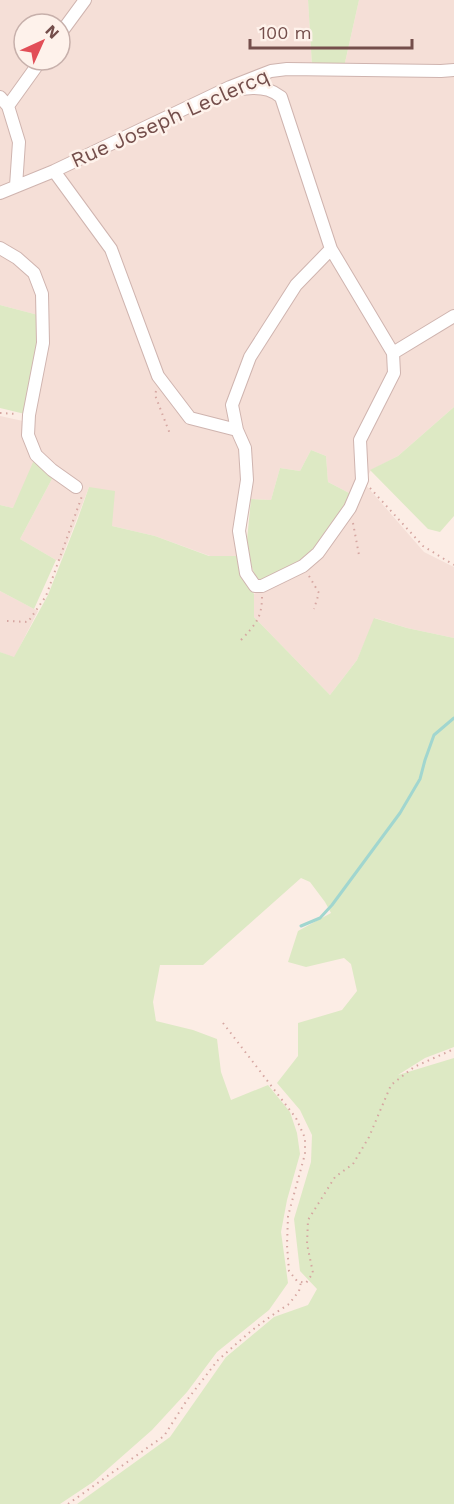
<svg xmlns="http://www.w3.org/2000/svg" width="454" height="1504" font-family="'Work Sans',sans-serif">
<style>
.residential{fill:#f5dfd7;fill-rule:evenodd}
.green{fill:#dde9c4}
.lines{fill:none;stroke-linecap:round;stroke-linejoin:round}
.stream{stroke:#a1d6cf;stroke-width:3}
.minor-casing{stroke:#cfb4af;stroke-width:14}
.path{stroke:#d5a6a1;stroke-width:2;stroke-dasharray:1.5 4.5;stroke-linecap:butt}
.minor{stroke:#fff;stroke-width:12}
.labels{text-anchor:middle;stroke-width:5;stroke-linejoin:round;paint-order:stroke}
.street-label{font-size:21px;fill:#744e4b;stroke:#fef2eb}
</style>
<rect width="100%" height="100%" fill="#fcede5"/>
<path class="residential" d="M0 0H308L312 66 344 67 359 0H454V407L398 456 371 470 364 483 424 552 454 567V638L407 628 375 618 357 660 330 695 254 617V594L313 562 351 494 328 482 326 456 311 450 300 471 280 468 271 500 251 499 237 556H210L155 536 112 526 89 487 61 560H56L20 539 53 477 13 508 0 505V416L23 421 42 316 0 305ZM24 24H60V60H24Z
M0 591 38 611 14 658 0 652Z"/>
<path class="green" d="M308 0H359L344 67 312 66Z
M0 305 42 316 25 414 0 408Z
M454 407V516L440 532 428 529 370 470 398 456Z
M311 450 326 456 328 482 351 494 316 550 297 568 257 582 246 550 251 499 271 500 280 468 300 471Z
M34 460 53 477 20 539 56 560 34 609 0 591V505L13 508Z
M89 487 115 491 112 526 155 536 209 556H237L241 570 254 594V617L330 695 357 660 374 618 407 628 454 638V1047L425 1058 398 1075 454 1058V1504H77L170 1437 226 1357 274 1317 308 1305 317 1289 300 1271 294 1219 311 1162 312 1135 300 1110 277 1083 298 1056V1023L342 1010 357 991 351 964 344 958 306 967 288 962 298 931 331 913 325 902 310 882 301 878 203 965H160L153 1002 156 1021 193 1030 217 1039 221 1072 231 1100 268 1085 290 1112 297 1133 300 1154 287 1200 281 1232 288 1283 269 1310 217 1352 187 1392 152 1430 93 1482 60 1504H0V652L14 657 48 595 77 521Z"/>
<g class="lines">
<path class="stream" d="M301 926 320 918 332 905 400 813 420 779 425 760 434 735 454 718"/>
<defs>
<path id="minor" d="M60 34 85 0
M234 88C241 90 246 88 253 88 265 88 272 90 281 97L331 249 393 353
M0 97 8 106 19 142 16 186
M8 106 41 60
M54 171 111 249 158 376 190 418 237 430
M0 193 54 171 230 87 271 71 287 69 441 71 454 70
M0 248 17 258 34 273 42 294 43 343 29 415 28 435 36 455 52 470 76 487
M331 249 296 285 250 357 232 405 237 430 245 448 247 480 239 531 246 573 255 586H262L303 566 318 553 350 508 362 480 360 440 394 373 393 353 454 316"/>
</defs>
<use href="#minor" class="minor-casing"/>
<path class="path" d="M156 391 155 395 170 434
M0 413 18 414
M370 488 423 546 454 565
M353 523 359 555
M309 576 319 593 314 609
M7 621 28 622 46 596 82 496
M241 640C255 625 262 618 262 597
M223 1023 296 1118 305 1138V1154L288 1216 287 1245 289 1271 297 1281 306 1283 313 1273 307 1244 308 1220 335 1177 353 1164 369 1137 391 1085 414 1067 454 1049
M68 1504 164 1436 187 1400 218 1360 251 1331 271 1316 289 1304 299 1291 301 1282"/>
<use href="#minor" class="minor"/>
</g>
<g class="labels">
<g class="street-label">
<text transform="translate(170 118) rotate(-24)" y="7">Rue Joseph Leclercq</text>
</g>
</g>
<g transform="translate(42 42) rotate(45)"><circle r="28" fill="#fef2eb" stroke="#c7b0ab" stroke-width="1.5"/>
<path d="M0-4.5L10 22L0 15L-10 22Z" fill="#e24e57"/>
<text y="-9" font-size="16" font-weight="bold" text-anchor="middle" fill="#744e4b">N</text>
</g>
<path d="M250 39v9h162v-9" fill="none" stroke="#744e4b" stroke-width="3"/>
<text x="259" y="39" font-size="18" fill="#744e4b" stroke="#fef2eb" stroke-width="4.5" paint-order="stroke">100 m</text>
</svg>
